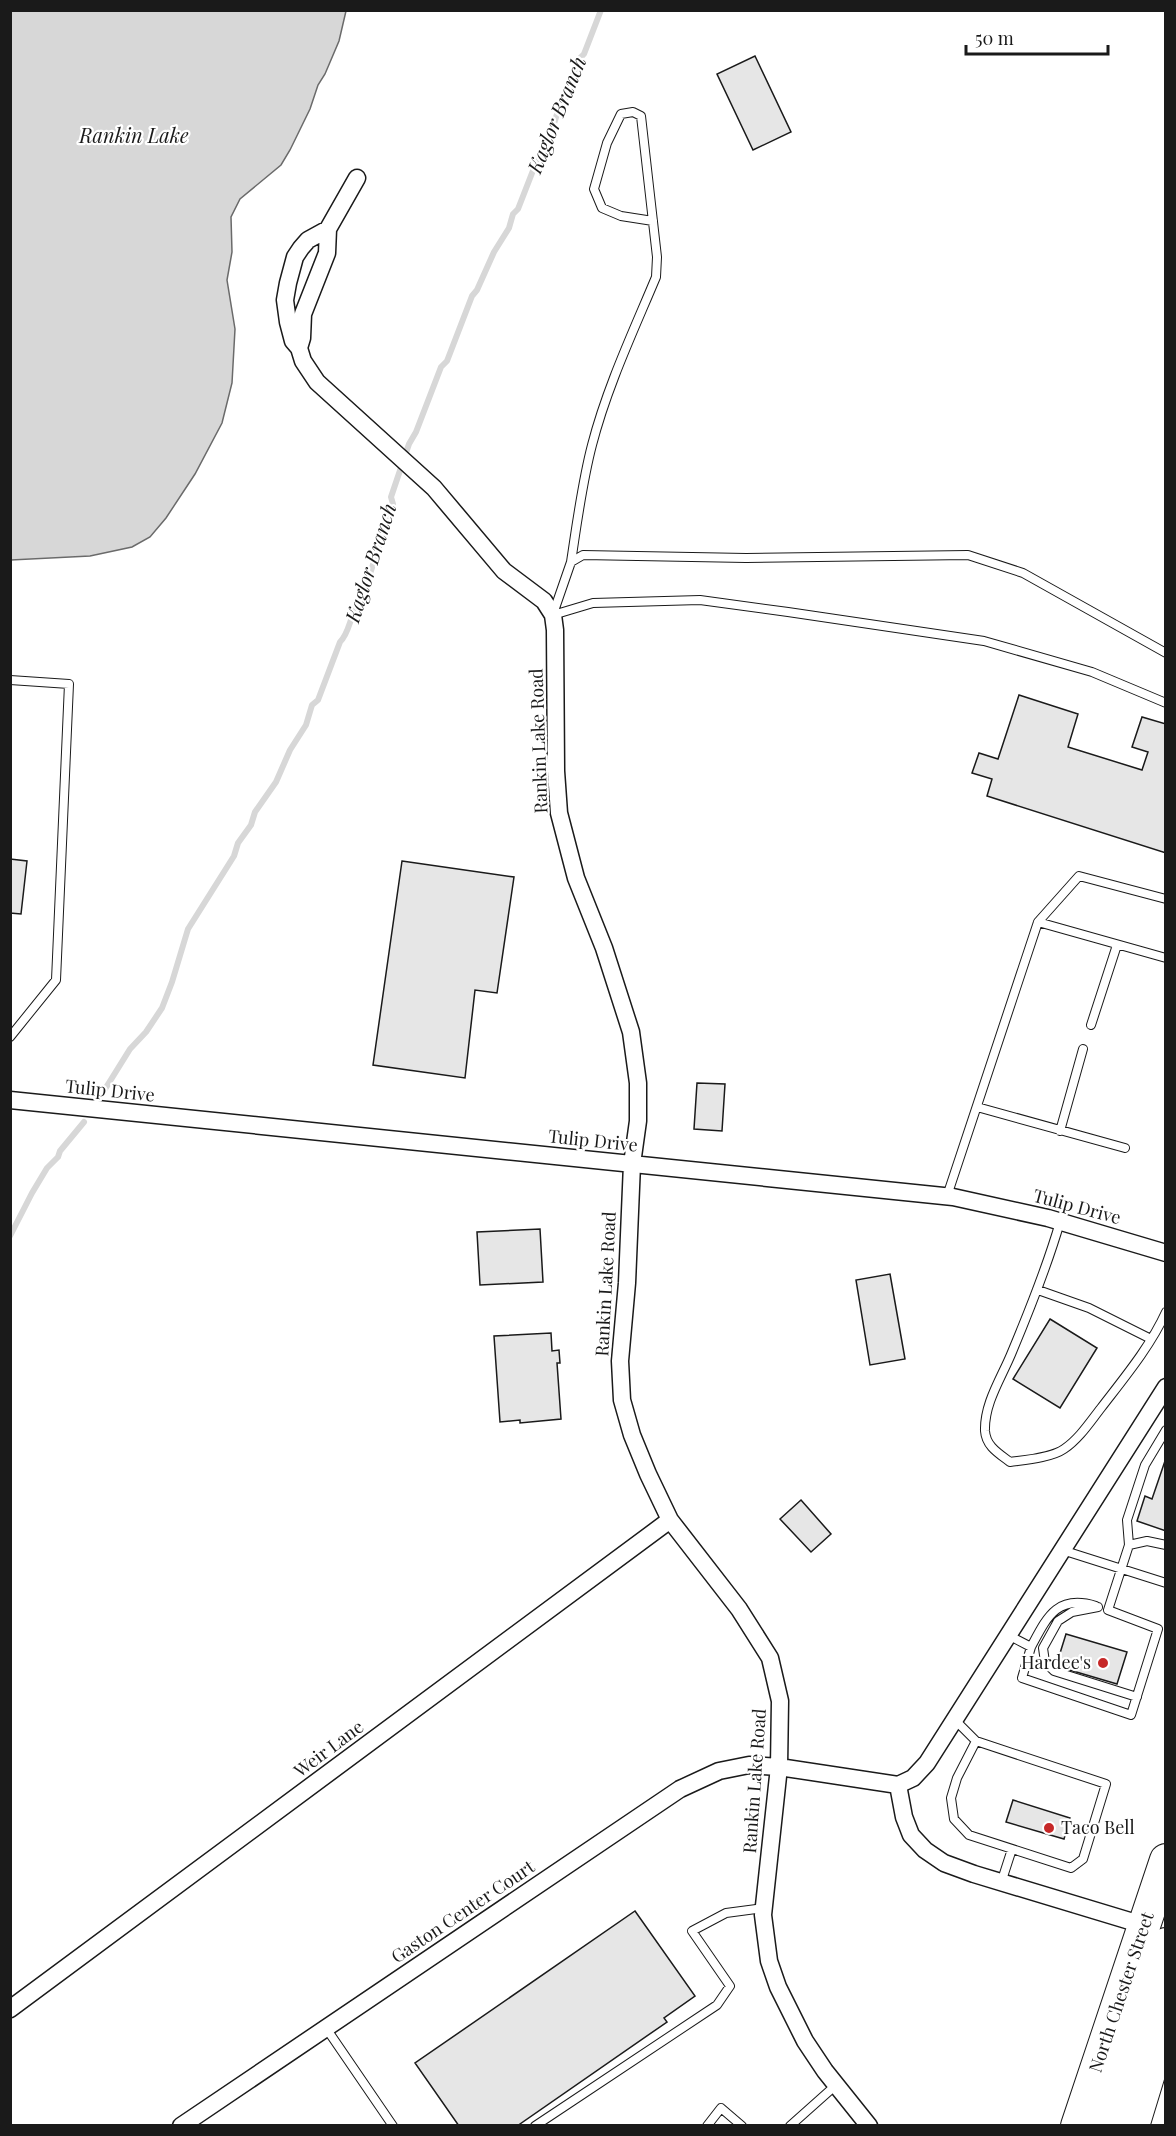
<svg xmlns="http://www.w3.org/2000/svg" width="1176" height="2136" font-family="'Playfair Display',serif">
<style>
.water{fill:#d7d7d7;stroke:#6a6a6a;stroke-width:1.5}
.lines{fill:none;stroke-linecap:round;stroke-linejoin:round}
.stream{stroke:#d7d7d7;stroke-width:6}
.building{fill:#e6e6e6;stroke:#1a1a1a;stroke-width:1.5}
.lane-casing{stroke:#1a1a1a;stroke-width:10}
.street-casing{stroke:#1a1a1a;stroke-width:19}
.highway-casing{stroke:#1a1a1a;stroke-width:34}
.lane{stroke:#fff;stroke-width:8}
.street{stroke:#fff;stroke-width:16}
.highway{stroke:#fff;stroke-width:32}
.poi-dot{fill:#c62828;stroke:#fff;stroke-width:2}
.labels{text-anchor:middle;stroke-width:4.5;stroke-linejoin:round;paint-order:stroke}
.street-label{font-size:18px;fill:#1a1a1a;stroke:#fff}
.poi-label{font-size:18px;fill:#1a1a1a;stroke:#fff;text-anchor:end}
.water-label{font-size:20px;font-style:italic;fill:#1a1a1a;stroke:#fff}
</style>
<rect width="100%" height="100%" fill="#fff"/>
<path class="water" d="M10 11H346L339 41 325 74 318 85 310 109 290 150 281 165 240 199 231 217 232 252 227 280 235 329 232 383 222 423 195 474 166 518 150 537 132 547 90 556 11 560Z"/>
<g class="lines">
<path class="stream" d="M102 1094 130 1049 146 1032 162 1008 172 982 188 929 234 856 238 843 251 825 255 812 276 782 290 750 306 725 312 705 318 700 340 642C351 631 349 614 360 604L393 504 391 497 409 444 416 432 441 367 447 361 472 296 477 290 494 252 509 228 513 214 518 209 541 150 547 145 560 105 565 99 578 60 584 54 601 10
M10 1236 32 1193 47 1168 58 1157 60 1151 84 1122"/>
</g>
<path class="building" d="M755 56 791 132 753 150 717 74Z
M1019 695 1078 714 1068 747 1142 770 1148 752 1132 747 1142 717 1166 724V853L987 796 992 779 972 773 979 753 998 759Z
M10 859 27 861 21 914 10 913Z
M402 861 514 877 497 993 475 990 465 1078 373 1065Z
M697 1083 725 1084 722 1131 694 1129Z
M540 1229 543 1282 480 1285 477 1232Z
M890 1274 905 1359 870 1365 856 1280Z
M1050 1319 1097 1348 1060 1408 1013 1379Z
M551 1333 552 1351 559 1350 560 1363H557L561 1419 520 1423V1420L500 1422 494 1336Z
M1166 1458V1531L1137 1521 1145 1496 1152 1499Z
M801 1500 831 1534 811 1552 780 1519Z
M1066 1634 1127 1652 1117 1684 1056 1666Z
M1013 1800 1070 1818 1064 1839 1006 1822Z
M635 1911 695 1996 664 2018 667 2022 517 2126H459L415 2063Z"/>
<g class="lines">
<defs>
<path id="lane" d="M571 562C577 523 582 483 592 445 607 387 633 332 656 277L657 257 641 116 633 112 621 114 607 143 594 189 602 208 621 216 653 221
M553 614 571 562 583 555 746 558 968 555 1023 573 1166 653
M553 615 593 603 700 600 788 612 984 641 1092 672 1166 703
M10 680 69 684 56 980 10 1037
M1038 922 1079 876 1166 899
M1091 1025 1117 945
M977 1107 1125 1148
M1060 1131 1083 1049
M947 1196 1038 922 1166 958
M1060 1222C1047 1267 1030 1309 1012 1352 1002 1377 984 1403 985 1431 986 1446 998 1453 1010 1462 1024 1460 1051 1458 1064 1449 1079 1439 1090 1422 1101 1408 1124 1378 1150 1347 1166 1312
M1038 1290 1089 1308 1151 1339
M1129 1545 1127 1520 1145 1465 1166 1430
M1062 1550 1166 1583
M1098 1607 1072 1612 1058 1621 1043 1648 1045 1662 1054 1671 1137 1697
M1008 1635 1031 1647 1022 1678 1131 1715 1158 1629 1108 1610 1129 1545 1147 1541 1166 1545
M1031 1647C1047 1617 1057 1594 1096 1606
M955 1720 976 1741 1106 1784 1083 1859 1071 1868 969 1835 954 1819 951 1798 957 1778 976 1741
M1001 1883 1012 1849
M326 2028 393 2126
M535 2126 717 2005 730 1986 692 1931 726 1913 764 1908
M707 2126 721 2108 742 2126
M790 2126 836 2085"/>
<path id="street" d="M328 229 308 240 301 248 295 257 288 283 285 300 288 322 293 341 299 348 303 361 317 382 434 488 504 571 544 601 553 615 555 630 556 771 559 813 576 878 604 948 631 1032 638 1083V1121L632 1164 627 1283 620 1361 622 1400 632 1435 648 1474 670 1520 739 1609 770 1658 780 1701 779 1767 763 1915 769 1961 778 1987 805 2041 825 2071 869 2126
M299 348 302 338 303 314 327 253 328 229 357 178
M10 1100 953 1197 1048 1218 1166 1253
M898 1785 904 1817 911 1835 925 1850 944 1863 974 1874 1143 1925
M10 2009 670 1520
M181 2126 680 1789 719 1771 749 1765 779 1767 898 1785 913 1778 927 1763 1166 1387"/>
<g id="highway">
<path id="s1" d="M1077 2126 1166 1860"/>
<path d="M1108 2126 1166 1944"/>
<path d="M1133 2126 1166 2018"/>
</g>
</defs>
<use href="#lane" class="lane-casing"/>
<use href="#street" class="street-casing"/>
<use href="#highway" class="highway-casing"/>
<use href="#lane" class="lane"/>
<use href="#street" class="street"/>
<use href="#highway" class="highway"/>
</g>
<g class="poi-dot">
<circle cx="1103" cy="1663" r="6"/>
<circle cx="1049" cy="1828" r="6"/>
</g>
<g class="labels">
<g class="street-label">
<text transform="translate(539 741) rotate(-92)" y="6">Rankin Lake Road</text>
<text transform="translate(110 1091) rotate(6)" y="6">Tulip Drive</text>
<text transform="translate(593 1141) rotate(6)" y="6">Tulip Drive</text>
<text transform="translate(1077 1207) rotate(15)" y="6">Tulip Drive</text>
<text transform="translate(606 1284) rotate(-87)" y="6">Rankin Lake Road</text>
<text transform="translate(329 1749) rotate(-37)" y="6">Weir Lane</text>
<text transform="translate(755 1781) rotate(-86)" y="6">Rankin Lake Road</text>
<text transform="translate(463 1912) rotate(-34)" y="6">Gaston Center Court</text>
<text dy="6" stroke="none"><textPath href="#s1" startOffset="141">North Chester Street</textPath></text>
</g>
<g class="poi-label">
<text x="1091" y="1669">Hardee's</text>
<text x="1061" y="1834" text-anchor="start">Taco Bell</text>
</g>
<g class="water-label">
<text transform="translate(557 115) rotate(-68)" y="7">Kaglor Branch</text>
<text x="134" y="143">Rankin Lake</text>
<text transform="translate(371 563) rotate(-72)" y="7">Kaglor Branch</text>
</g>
</g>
<rect width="1176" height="2136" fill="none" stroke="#1a1a1a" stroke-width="24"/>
<path d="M966 45v9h142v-9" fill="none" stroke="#1a1a1a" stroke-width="3"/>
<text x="975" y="45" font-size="18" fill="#1a1a1a" stroke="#ffffff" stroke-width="4.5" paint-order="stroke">50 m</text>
</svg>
